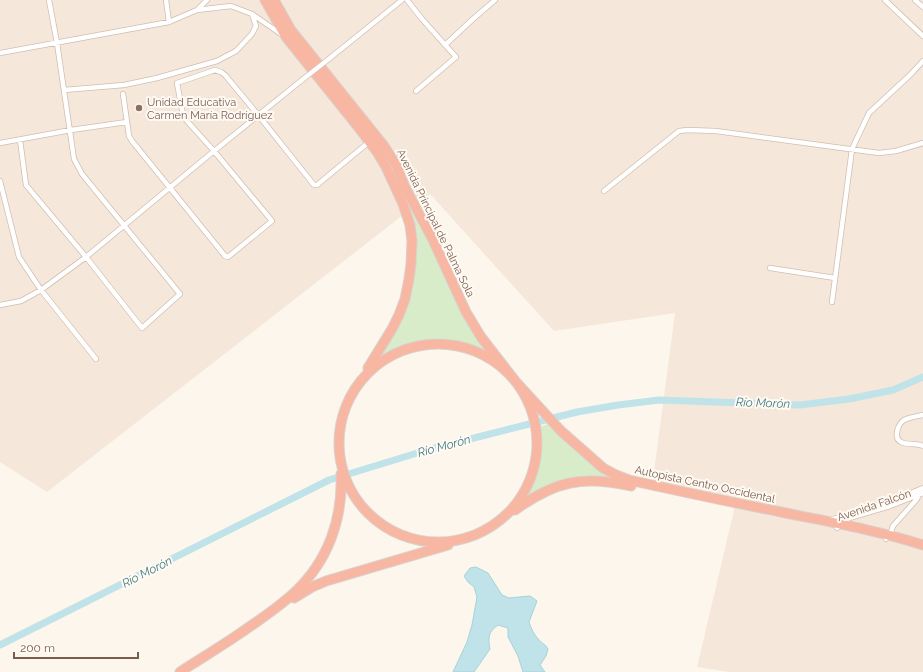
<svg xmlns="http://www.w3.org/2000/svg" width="923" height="672" font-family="Raleway,sans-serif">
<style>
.residential{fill:#f5e8da}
.green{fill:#d8ecc9}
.water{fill:#bfe3e8;stroke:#a5d3da}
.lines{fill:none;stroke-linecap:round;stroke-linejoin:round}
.river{stroke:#bfe3e8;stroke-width:7}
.street-casing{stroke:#d1beb0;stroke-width:6}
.highway-casing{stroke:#dad1cd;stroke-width:11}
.street{stroke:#fff;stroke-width:4.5}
.highway{stroke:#f7b7a3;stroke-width:9}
.street-bridge-casing{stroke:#d1beb0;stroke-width:6;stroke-linecap:butt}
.street-bridge{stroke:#fff;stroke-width:4.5}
.education-dot{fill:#8d6e63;stroke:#fffaf3;stroke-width:1.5}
.labels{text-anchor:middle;stroke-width:4;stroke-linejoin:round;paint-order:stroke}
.education-label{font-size:11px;fill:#785e54;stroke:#fffaf3;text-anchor:start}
.street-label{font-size:11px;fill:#7a5c4d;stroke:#fffaf3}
.water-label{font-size:12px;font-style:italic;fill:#437c86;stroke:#fffaf3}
</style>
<rect width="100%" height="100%" fill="#fdf6ec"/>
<path class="residential" d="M0 0H923V672H729L697 667 735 506 652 487 675 313 554 331 430 194 47 492 0 462Z"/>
<path class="green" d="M390 163 399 182 489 353C480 350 472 345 463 343 440 337 415 339 393 350 388 353 383 357 378 361L377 359 395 334 404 314 415 257 388 164Z
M548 424 552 429 595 467 611 478C600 478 588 478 577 479 561 480 540 488 526 496L533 482 539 462V427Z"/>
<path class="water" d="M476 567 488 573 502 595 509 598 530 596 537 601 529 622C531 628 534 635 539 640 543 644 545 644 548 649L546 656 540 665 545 672H523L518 656 508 637V628L498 625C488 632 488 638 490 649L474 672H453L467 642 472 625 477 597 474 587 468 582 464 576 470 568Z"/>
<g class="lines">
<path class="river" d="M0 645 329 480 427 450 577 412 618 405 659 400 800 405 849 399 893 390 923 377"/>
<defs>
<path id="street" d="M166 0 169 22
M407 0 422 19 456 57 416 91
M885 0 923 36
M915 0 923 7
M197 10 207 0
M445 45 473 19 495 0
M0 53 169 22 197 10 231 6 252 14 281 34
M330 58 402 0
M64 90 124 85 157 78 217 61 236 51 252 34 256 26 252 14
M123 94 129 136 132 141 225 256 228 257 272 221 214 151 187 121 183 115 177 83 215 70 221 72 225 75 259 116 314 185H317L369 142
M20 140 26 185 86 257 142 328 180 294 82 174 74 159 57 43 49 0
M0 143 71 130 127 122
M0 181 19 257 41 290 96 359
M604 191 679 131 688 130 716 131 864 151 879 153 896 151 923 143
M770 268 835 278
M832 302 852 149 869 113 910 75 923 61
M0 305 21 301 41 290 86 257 214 151 302 80
M923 415C918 416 908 418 904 420 898 424 893 438 901 442 908 446 916 442 923 446
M830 520 889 502 923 488
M837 528 846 519 890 506 923 493
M886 539 890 535 893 526 917 499 919 494"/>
<path id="highway" d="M265 0 286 37 359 128 377 152 386 167 403 204 410 225 412 241 411 264 409 279 405 299 399 315 392 329 368 368
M274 0 291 30 364 121 384 146 396 165 405 187 433 240 466 312 481 337 516 382 561 431 603 468 616 475 629 480C679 491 730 502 781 512 829 522 876 530 923 545
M339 443a99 99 0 1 1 198 0a99 99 0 1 1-198 0Z
M515 510C555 481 583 475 631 486
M294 598 312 587 326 581 448 545
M180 672C200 659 220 647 239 634 258 621 278 608 295 592 328 561 343 519 341 474"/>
</defs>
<use href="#street" class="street-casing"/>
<use href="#highway" class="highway-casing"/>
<use href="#street" class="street"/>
<use href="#highway" class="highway"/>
<defs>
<path id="street-bridge" d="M302 80 330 58"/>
</defs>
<use href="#street-bridge" class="street-bridge-casing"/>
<use href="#street-bridge" class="street-bridge"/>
</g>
<circle class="education-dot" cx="139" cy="108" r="4"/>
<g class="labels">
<g class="education-label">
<text x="147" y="106">Unidad Educativa<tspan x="147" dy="13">Carmen María Rodríguez</tspan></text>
</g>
<g class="street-label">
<text transform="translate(436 223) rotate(64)" y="4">Avenida Principal de Palma Sola</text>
<text transform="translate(705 484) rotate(12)" y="4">Autopista Centro Occidental</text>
<text transform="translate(874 505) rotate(-19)" y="4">Avenida Falcón</text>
</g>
<g class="water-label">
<text transform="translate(763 403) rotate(2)" y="4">Río Morón</text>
<text transform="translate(444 446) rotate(-15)" y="4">Río Morón</text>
<text transform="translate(147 572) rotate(-27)" y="4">Río Morón</text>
</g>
</g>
<path d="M14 652v6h124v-6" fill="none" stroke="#7a5c4d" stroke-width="2"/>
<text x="20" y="652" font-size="12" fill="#7a5c4d" stroke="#fffaf3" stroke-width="3" paint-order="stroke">200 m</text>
</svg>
